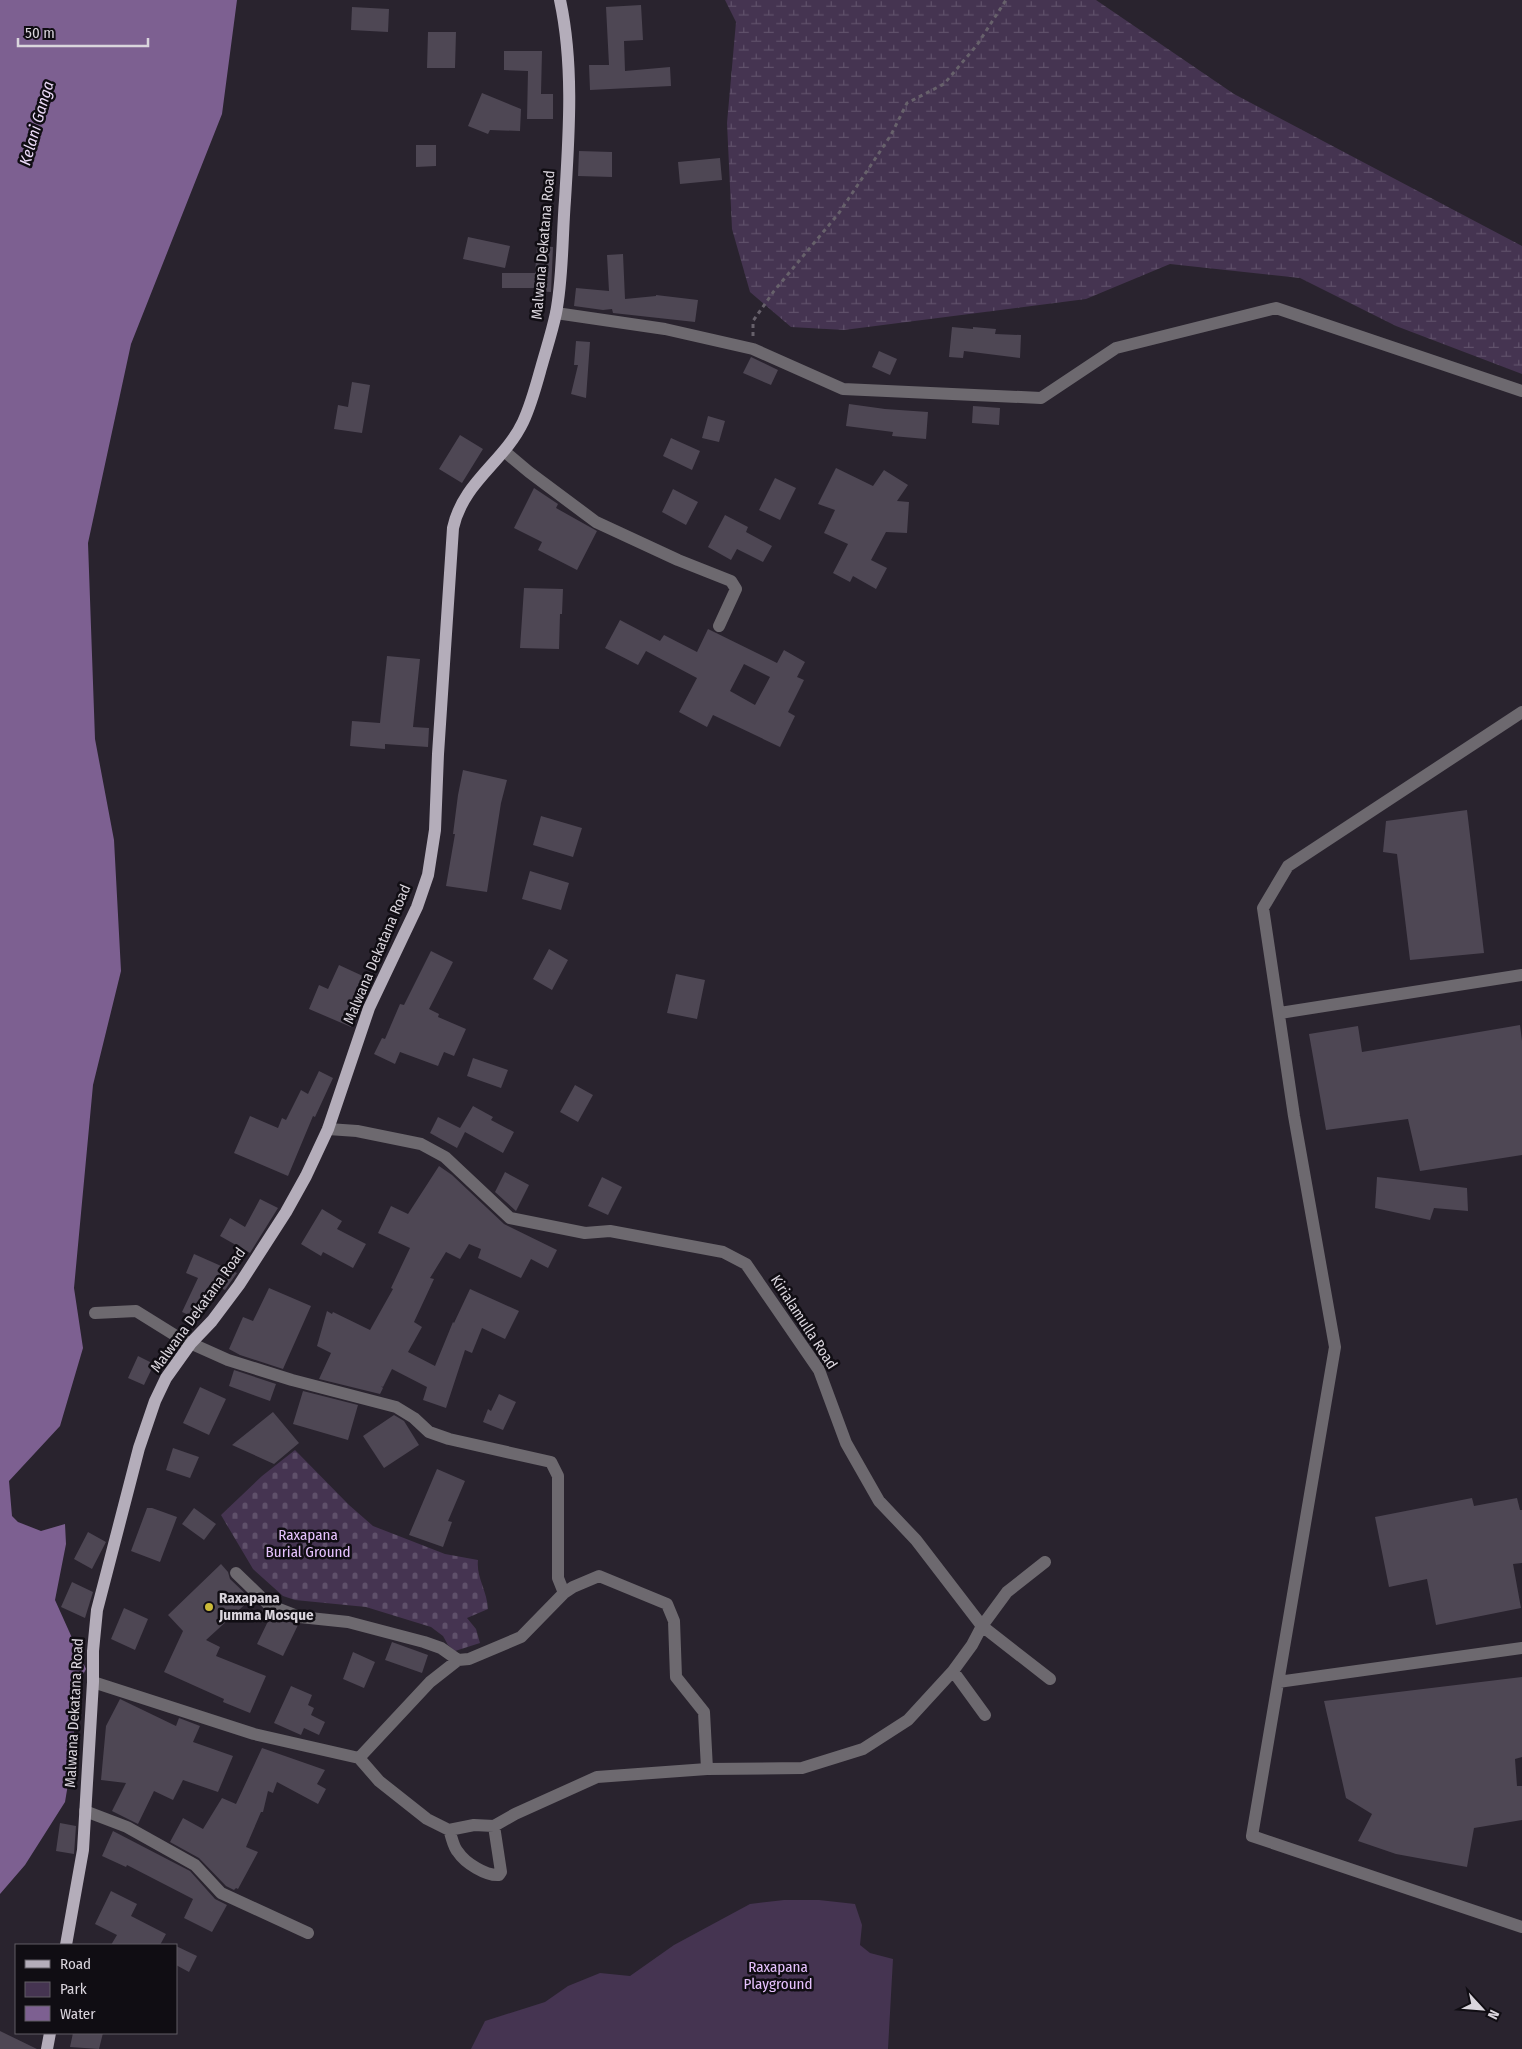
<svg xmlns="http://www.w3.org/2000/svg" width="1522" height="2049" font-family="'Fira Sans Condensed',sans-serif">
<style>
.wetland{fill:url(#wetland-marsh)}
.cemetery{fill:url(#cemetery-stones)}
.park{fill:#453451}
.water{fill:#7d6091}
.building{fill:#4e4754;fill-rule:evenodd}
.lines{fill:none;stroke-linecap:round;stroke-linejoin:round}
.path{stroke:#67616b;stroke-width:3;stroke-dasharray:4 4;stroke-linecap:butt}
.minor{stroke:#6d696f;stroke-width:12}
.major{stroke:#b4adba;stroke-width:12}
.poi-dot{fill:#cbba39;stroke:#100d13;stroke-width:2}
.labels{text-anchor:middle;stroke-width:5;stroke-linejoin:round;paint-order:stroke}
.street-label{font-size:15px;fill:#dad5dd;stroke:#100d13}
.park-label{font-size:15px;fill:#e6c2fe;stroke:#100d13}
.poi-label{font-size:15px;font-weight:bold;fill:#dad5dd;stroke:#100d13;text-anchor:start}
.water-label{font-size:16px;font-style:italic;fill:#eddcfa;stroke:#100d13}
</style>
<defs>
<pattern id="wetland-marsh" width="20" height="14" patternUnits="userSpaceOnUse" patternTransform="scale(1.25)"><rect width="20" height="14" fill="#453451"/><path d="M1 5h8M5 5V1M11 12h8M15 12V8" fill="none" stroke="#5f506a"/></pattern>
<pattern id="cemetery-stones" width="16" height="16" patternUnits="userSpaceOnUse" patternTransform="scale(1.25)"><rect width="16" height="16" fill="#453451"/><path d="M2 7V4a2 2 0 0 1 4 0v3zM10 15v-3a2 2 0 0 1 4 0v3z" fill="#5f506a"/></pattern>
</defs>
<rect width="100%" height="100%" fill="#29232e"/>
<path class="wetland" d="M725 0H1096L1234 94 1522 246V374L1396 326 1300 278 1170 264 1086 299 844 330 791 327 750 292 732 229 727 123 736 22Z"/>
<path class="cemetery" d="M295 1450 349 1505 373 1526 445 1554 478 1560C476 1577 487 1590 488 1609L467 1618 476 1629 480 1643 455 1651 448 1645 443 1636 431 1627 366 1607 295 1600 283 1596 253 1569 221 1515 262 1476Z"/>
<path class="park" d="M784 1900H819L855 1904 862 1925 860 1945 870 1953 893 1959 888 2049H471L485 2021 545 2002 568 1986 600 1973 630 1976 674 1945 750 1904Z"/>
<path class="water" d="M0 0H237L222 114 131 344 88 543 95 739 114 840 121 971 93 1085 74 1288 83 1348 60 1426 9 1481 12 1516 18 1522 41 1531 65 1524 66 1544 55 1600 86 1669 74 1692V1748L65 1802 25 1865 0 1894Z"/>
<path class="building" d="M641 5 643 40 624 41 625 71 670 67 671 86 590 90 589 65H609L606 7Z
M352 7 389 9 388 32 351 30Z
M428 32H456L455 68H427Z
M504 51H542L541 94H553V119H527L528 71 504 70Z
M482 93 521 109 520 131 490 130 488 134 468 126Z
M416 145H436V166L416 167Z
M579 151 612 152V177L578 176Z
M720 158 722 180 680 184 678 162Z
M468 237 510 246 505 268 463 259Z
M537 246 553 247 551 292 534 291V288H502V273H535Z
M623 254 625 299 656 296V295L698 300 695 322 613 313 612 309 603 310 574 306 576 288 609 291 607 255Z
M952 327 973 329V327L996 329 995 334 1021 335 1020 358 964 351 963 358 949 357Z
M576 341 590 342 586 398 571 394 578 365H574Z
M879 351 897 359 890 375 872 367Z
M751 357 778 370 771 385 743 373Z
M352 382 370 385 362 433 334 429 338 405 348 407Z
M849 404 885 409 928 412 926 439 892 436 893 432 846 426Z
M973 406 1000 408 999 425 972 423Z
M708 416 725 421 719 442 702 438Z
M460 435 483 449 462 483 439 469Z
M671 438 700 451 692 470 663 456Z
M836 468 873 486 884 470 908 485 897 501 909 502 907 533 886 532 871 560 887 568 876 589 853 576 850 582 833 573 848 544 824 533 835 510 818 504Z
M775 478 796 488 780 520 759 510Z
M534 488 558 504 556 508 597 531 577 570 538 550 542 542 514 528Z
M673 489 698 502 686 525 662 512Z
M725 515 748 527 746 532 772 546 763 562 737 549 731 560 708 547Z
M524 588 563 589 562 614H560L559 649 520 648Z
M620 620 660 641 664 635 697 652 708 629 777 663 784 650 805 662 797 677 804 680 788 712 795 716 780 747 713 715 707 727 679 712 697 678 646 651 638 665 605 648ZM744 664 770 677 755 705 730 691Z
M387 656 420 659 413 727 429 728 428 747 385 744V749L350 746 352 721 380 723Z
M463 770 507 780 501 803 487 892 446 886 455 834H453L458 795Z
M1467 810 1484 953 1410 960 1397 854 1383 852 1386 821Z
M541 816 582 828 573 857 533 845Z
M530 871 569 883 561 910 522 899Z
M549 949 568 960 552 990 533 979Z
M431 951 453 962 429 1009 439 1014 438 1017 466 1029 454 1056 444 1052 438 1066 400 1052 395 1064 374 1054 382 1038 385 1039 400 1004 404 1005Z
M339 965 365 977 355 1000 361 1003 351 1027 309 1009 319 985 328 989Z
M676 974 705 980 697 1019 667 1013Z
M1520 1025 1522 1041V1155L1420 1171 1408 1119 1326 1130 1309 1034 1358 1026 1362 1052Z
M473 1058 508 1070 501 1088 467 1076Z
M319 1071 333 1078 315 1117 313 1116 288 1176 234 1153 250 1116 278 1128 282 1118 286 1120 301 1090 308 1094Z
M575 1085 593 1095 578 1122 560 1112Z
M473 1106 493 1117 491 1120 514 1132 503 1153 465 1132 457 1148 430 1133 438 1117 460 1128Z
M439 1166 452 1175 504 1224 557 1250 548 1268 531 1259 521 1278 478 1258 481 1249 469 1244 460 1259 446 1252 430 1278 434 1279 414 1322 422 1327 408 1352 435 1366 453 1322 454 1323 470 1289 519 1311 505 1339 482 1328 472 1353 465 1350 446 1408 423 1400 427 1387 392 1369 383 1387 381 1386 383 1388 380 1394 319 1379 331 1353 317 1346 327 1311 332 1314 333 1312 370 1330 393 1289 391 1288 410 1248 378 1233 391 1206 408 1214Z
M505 1172 529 1185 516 1211 495 1192Z
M602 1177 622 1187 608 1215 588 1206Z
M1377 1177 1467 1188 1468 1211 1434 1208 1430 1220 1375 1208Z
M260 1199 278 1208 250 1253 220 1236 230 1218 245 1227Z
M322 1209 342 1221 337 1229 366 1244 353 1268 323 1252 321 1256 301 1244Z
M194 1254 237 1273 225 1290 216 1286 200 1320 182 1312 198 1278 186 1273Z
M269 1288 311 1306 283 1369 240 1355 229 1349 243 1317 253 1321Z
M138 1356 154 1364 144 1385 128 1378Z
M234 1370 276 1384 270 1401 229 1386Z
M200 1387 226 1399 209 1435 183 1423Z
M303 1391 358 1405 348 1440 293 1424Z
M499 1394 516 1402 503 1430 483 1422 488 1409 491 1411Z
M273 1412 299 1443 274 1464 232 1445Z
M394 1415 404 1421 419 1445 384 1468 363 1436Z
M173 1448 199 1457 190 1478 166 1470Z
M437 1469 465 1481 448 1521 452 1522 443 1547 409 1535Z
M1472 1498 1474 1506 1517 1498 1520 1510H1522V1563L1513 1564 1521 1608 1436 1625 1427 1579 1389 1587 1375 1517Z
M147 1508H152L177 1517 160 1562 131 1551Z
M194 1508 216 1524 204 1540 182 1524Z
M88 1532 106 1542 92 1569 74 1559Z
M221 1564 228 1572 230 1579 251 1599 206 1640 220 1647 216 1656 266 1676 250 1713 223 1702 224 1699 164 1672 183 1631 168 1615Z
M72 1582 93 1592 85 1618 61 1607Z
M124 1608 148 1619 135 1650 111 1639Z
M271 1615 298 1625 283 1656 257 1644Z
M392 1642 428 1655 422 1673 385 1660Z
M353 1652 375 1662 364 1688 343 1679Z
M1522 1677V1757L1515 1759 1517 1786H1522V1820L1474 1828 1467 1867 1396 1854 1358 1841 1372 1814 1346 1798 1324 1701Z
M291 1686 312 1695 308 1705 314 1708 311 1715 325 1722 319 1735 304 1728 301 1735 274 1723Z
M120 1699 176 1726 179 1718 200 1726 193 1742 233 1756 218 1792 183 1780 173 1800 154 1791 138 1824 112 1811 126 1783 101 1780 106 1726Z
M262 1748 325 1770 317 1784 326 1789 318 1804 277 1782 273 1793 268 1791 263 1812H261L246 1847 258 1852 238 1889 236 1888 234 1890 226 1886 199 1858 170 1842 183 1818 203 1829 222 1798 236 1804Z
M60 1823 76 1826 74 1854 56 1851Z
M113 1831 190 1871 215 1899 227 1905 212 1932 184 1918 193 1899 127 1865 126 1867 102 1856Z
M111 1891 137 1904 131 1916 166 1934 160 1945H111L117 1935 95 1924Z
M176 1946 197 1956 189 1972 176 1965Z
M0 2031 37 2049H0Z
M73 2033H103L99 2049 70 2047Z"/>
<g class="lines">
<path class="path" d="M753 336V321L774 291 839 213 891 135 907 103 944 84 977 45 1006 0"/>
<path class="minor" d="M556 313 665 329 753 349 843 389 1041 398 1116 348 1276 308 1522 391
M504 451 529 472 596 522 678 560 731 581 736 589 719 626
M1522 712 1288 866 1263 908 1294 1116 1335 1347 1252 1836 1522 1927
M1280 1013 1522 975
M95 1313 136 1311 181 1339 228 1360 292 1380 396 1407 414 1418 429 1432 449 1439 551 1462 558 1476V1578L564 1593
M1045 1562 1007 1592 982 1626 1050 1679
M236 1573 269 1605 300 1617 348 1622 424 1642 441 1648 458 1660
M953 1671 985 1715
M93 1682 254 1734 359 1758 379 1781 427 1819 449 1830 474 1825 494 1826 515 1814 597 1777 707 1769 802 1768 863 1749 908 1720 953 1671 972 1645 982 1626 916 1540 879 1501 846 1443 819 1370 746 1264 723 1252 610 1231 585 1233 510 1218 445 1157 421 1144 357 1131 328 1129
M1278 1682 1522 1648
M359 1758 430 1682 458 1660 469 1659 521 1637 564 1593 573 1587 599 1576 667 1604 674 1621 676 1677 704 1712 707 1769
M85 1811 127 1827 195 1865 221 1893 308 1933
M449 1830C452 1837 453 1847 458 1852 465 1863 486 1876 499 1875L501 1872 494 1826"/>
<path class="major" d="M66 1945 83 1850 93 1682V1651L97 1610 139 1448 155 1401 166 1378 191 1343 212 1321 239 1285 286 1212 306 1176 328 1129 369 1008 417 907 428 875 435 830 438 754 453 528C463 482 504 462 523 422 531 405 536 386 541 368 546 350 552 332 556 313 563 277 562 237 565 200 569 134 574 65 560 0
M47 2049 50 2033"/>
</g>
<circle class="poi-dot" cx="209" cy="1607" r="5"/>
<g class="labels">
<g class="street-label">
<text transform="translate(543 245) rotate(-85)" y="5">Malwana Dekatana Road</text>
<text transform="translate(377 954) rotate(-67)" y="5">Malwana Dekatana Road</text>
<text transform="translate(198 1310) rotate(-54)" y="5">Malwana Dekatana Road</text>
<text transform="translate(804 1322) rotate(57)" y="5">Kirialamulla Road</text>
<text transform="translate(74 1713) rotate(-87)" y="5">Malwana Dekatana Road</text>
</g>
<g class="park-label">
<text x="308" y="1540">Raxapana<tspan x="308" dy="17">Burial Ground</tspan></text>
<text x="778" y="1972">Raxapana<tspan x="778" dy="17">Playground</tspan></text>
</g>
<g class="poi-label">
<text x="219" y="1603">Raxapana<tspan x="219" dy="17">Jumma Mosque</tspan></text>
</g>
<g class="water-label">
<text transform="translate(36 123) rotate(-74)" y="6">Kelani Ganga</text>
</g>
</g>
<rect x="15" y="1944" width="162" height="90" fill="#100d13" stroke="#615d64"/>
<rect x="25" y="1960" width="25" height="8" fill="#b4adba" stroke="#615d64"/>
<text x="60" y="1969" font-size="15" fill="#dad5dd">Road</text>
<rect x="25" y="1982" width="25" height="15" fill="#453451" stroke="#615d64"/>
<text x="60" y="1994" font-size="15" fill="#dad5dd">Park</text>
<rect x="25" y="2006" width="25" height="15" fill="#7d6091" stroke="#615d64"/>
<text x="60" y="2019" font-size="15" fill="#dad5dd">Water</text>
<g transform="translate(1482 2009) rotate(116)" stroke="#100d13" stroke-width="4" paint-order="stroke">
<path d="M0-4L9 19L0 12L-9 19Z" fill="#dad5dd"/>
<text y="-8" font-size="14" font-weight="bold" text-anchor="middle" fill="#dad5dd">N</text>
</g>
<path d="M18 38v8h130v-8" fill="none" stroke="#dad5dd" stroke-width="2.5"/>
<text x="25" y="38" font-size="15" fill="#dad5dd" stroke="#100d13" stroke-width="4" paint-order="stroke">50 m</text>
</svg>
